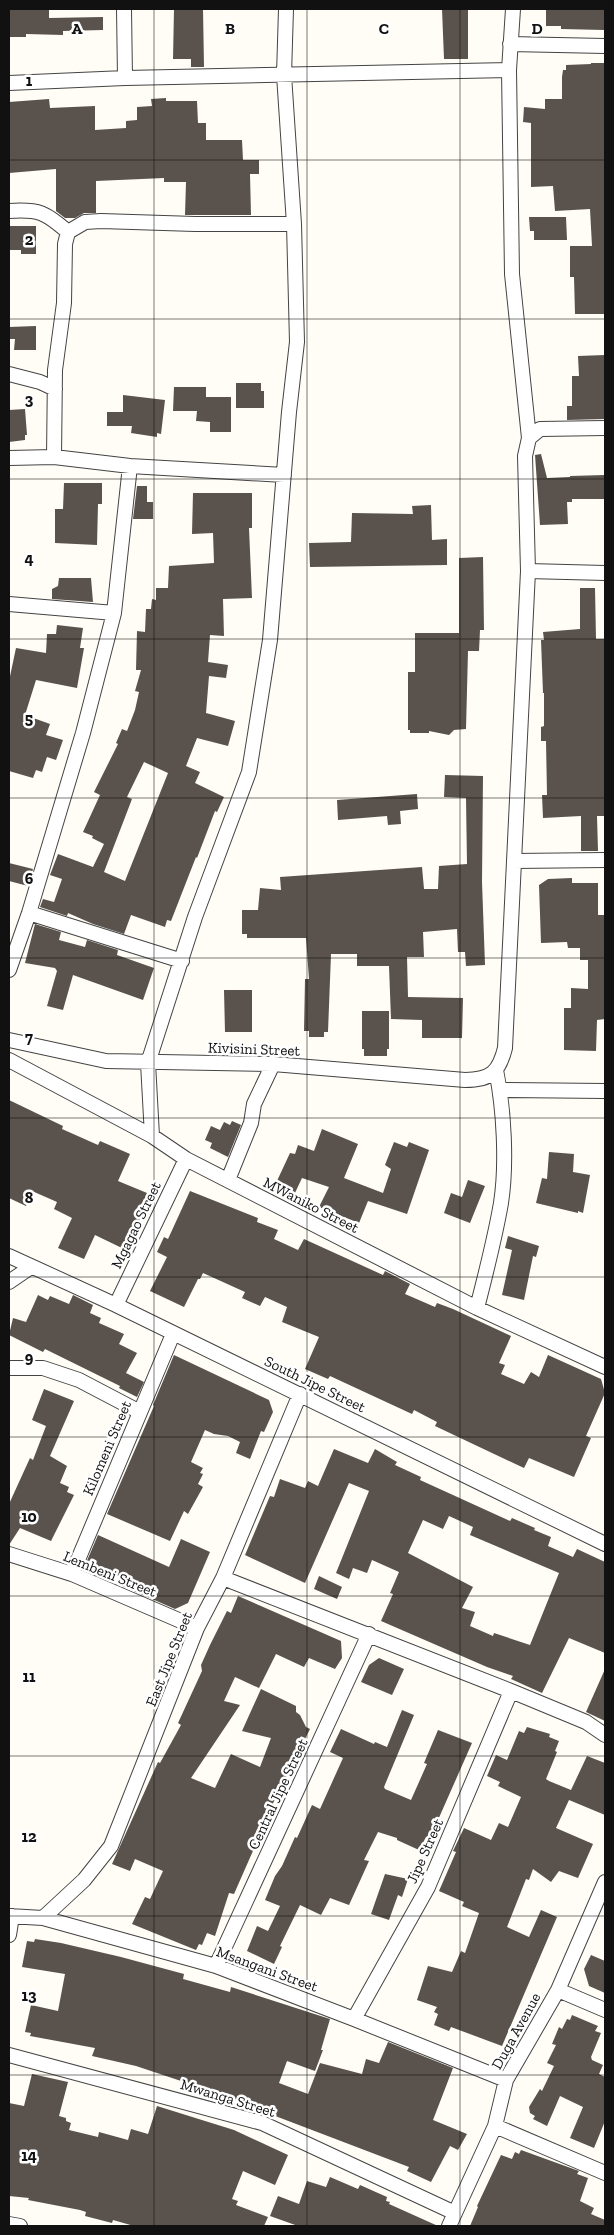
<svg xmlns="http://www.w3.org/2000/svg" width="614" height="2235" font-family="'Zilla Slab',serif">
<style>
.building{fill:#5a524d;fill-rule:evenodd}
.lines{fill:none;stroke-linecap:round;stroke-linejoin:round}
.street-casing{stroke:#444;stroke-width:16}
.street{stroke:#fff;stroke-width:14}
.grid{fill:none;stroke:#111;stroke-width:1;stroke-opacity:0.55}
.labels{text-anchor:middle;stroke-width:5;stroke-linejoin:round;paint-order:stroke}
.street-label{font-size:15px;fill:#111;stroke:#fff}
.grid-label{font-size:16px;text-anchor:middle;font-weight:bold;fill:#111;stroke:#fff;stroke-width:5;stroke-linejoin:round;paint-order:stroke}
</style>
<rect width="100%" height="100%" fill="#fffdf5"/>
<path class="building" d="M9 9H49V18L103 17V30L63 31V35L26 34V37H9Z
M174 9H203L204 67H191V59H173Z
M442 9H468V59H444Z
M546 9H605L604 30 561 29V26H546Z
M591 63H605V314H575L574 277H570V246H592L590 209 555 211 553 186 531 187V123L523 122 524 107 545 109V99H562V77L563 70H566V65L591 64Z
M166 98V101H197L198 123H206V140H242L243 160H259V174H250L251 215H185L186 182H164V178L96 181V213H84L75 218H65L56 211V169L9 173V102L49 99 50 108 95 106V130L126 128V121L137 120V107L152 106 151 99Z
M529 217H566L567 240H534V231H530Z
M9 226H36V254H21V250H9Z
M36 326V350H14L15 339H9V327Z
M605 355V419L567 420V406H572V376H579L578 356Z
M236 383H261V391H264V408H236Z
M174 387H206V397H231V432H210V422L196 421 197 411H173Z
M123 395 165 400 161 434 157 433V437L131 433 132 426H107V412H123Z
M25 409 27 435H25V440L9 442V410Z
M541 454 547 478 570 477V476L605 475V499H572V502H567L568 524 540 525 535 455Z
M64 483H102V504H98L97 545 55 543V509H63Z
M137 486H147V502H153V519H133Z
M193 493H252V528H249L252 598 223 599 224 636 210 635 208 662 228 665 226 678 209 676 206 713 235 721 228 746 197 738 186 766 200 772 195 783 224 797 217 812 215 811 197 858 196 857 171 921 167 920 165 927 131 915 124 934 93 924 68 913 67 916 40 907 43 899 54 902 62 879 50 875 58 854 93 867 104 844 92 838 93 836 83 832 100 795 94 792 118 744 116 743 122 729 127 731 135 710 139 692 135 691 141 670H136L137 631 145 632 146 609H151L152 599 156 600V588H168L169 566 214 563 213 533 192 534ZM144 762 168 773 125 881 104 872 132 799 127 797Z
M431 505 432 540 447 539V565L310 567 309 543 351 542 352 513 413 514 412 506Z
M483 557 484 630H480L479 651H468L466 729 454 730 449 735 429 731V733H410V730H408V672H415V633H459V558Z
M59 578H91L93 602 52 599V589L58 586Z
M580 588H595L596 639H605V816H597L598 851H581V816L543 818 542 795H547L546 741H541V727L544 726V693H543L541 640H544L543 632 580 629Z
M57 625 83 628 80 648H84L77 688 36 680 25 715 50 724 46 735 63 740 56 760 47 757 42 772 36 770 33 778 9 771V681L16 648 46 653 47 634H56Z
M445 775 483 776 482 882 485 965 466 966 465 952H458L457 929 423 932 424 957H407L408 997 463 998 462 1038H422V1020L391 1019 389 966H357V954H331L328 1032H324V1037H309V1031H304L305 979H309L306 938H247V934H242V910H258L260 888 281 890 280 877 422 867 424 889H438L439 866 467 864 466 798 444 797Z
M417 794 418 809 400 811 401 824 388 825 387 816 338 820 337 800Z
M9 863 33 869 28 886 9 881Z
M572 878V883H598V915H605V1019L597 1020 596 1051 564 1050V1008H571V988L588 989V960H580V948H568L567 942 541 943 539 885 548 879Z
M35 924 61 932 59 940 85 947 87 940 118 950 117 955 154 968 143 1000 73 975 63 1010 47 1006 57 971 55 968 25 963Z
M224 990H252V1032H225Z
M362 1011H389V1049H387V1056H364V1049H362Z
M9 1100 63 1126 62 1129 98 1145 100 1141 130 1154 118 1181 147 1193 140 1211H144L126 1250 95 1235 84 1259 58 1248 72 1218 54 1209 57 1202 32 1191 26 1206 9 1198Z
M232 1121 241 1125 228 1157 210 1148 212 1143 205 1140 211 1126 220 1130 224 1122 230 1125Z
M322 1129 358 1144 344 1178 383 1193 391 1169 385 1165 394 1142 407 1147 409 1142 429 1150 407 1214 368 1201 359 1223 319 1207 329 1187 302 1178 294 1195 281 1190 283 1186 276 1183 290 1153 295 1154 298 1145 314 1151Z
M549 1152 574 1154 573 1172 590 1175 583 1213 578 1211V1213L536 1203 542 1178 547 1179Z
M468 1180 485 1186 470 1223 444 1213 451 1193 462 1197Z
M190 1191 258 1218 257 1222 278 1230 274 1239 298 1250 304 1239 383 1275 385 1271 410 1284 405 1294 435 1307 437 1303 453 1309 511 1336 499 1363 505 1365 501 1374 524 1384 531 1372 539 1377 548 1355 601 1379 605 1393 586 1436 591 1438 574 1477 529 1458 524 1468 435 1426 437 1422 414 1410 412 1414 330 1376 328 1379 305 1369 319 1337 282 1322 287 1307 265 1297 260 1306 242 1298 245 1292 203 1273 200 1279H198L184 1307 150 1291 167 1257 157 1252 164 1237 168 1239Z
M508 1236 539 1246 536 1257 533 1256 524 1300 502 1295 512 1250 505 1248Z
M38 1295 48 1300 50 1296 69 1304 73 1295 93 1305 90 1313 101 1318 99 1323 124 1334 119 1344 137 1353 126 1373 144 1382 137 1397 119 1388 120 1386 45 1349 43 1352 9 1335 13 1318 26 1322Z
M174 1355 269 1400 273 1412 264 1432 261 1431 250 1459 236 1453 240 1442 228 1436 214 1434 205 1430 191 1462 203 1468 200 1473 203 1474 198 1484 203 1487 188 1514 184 1511 170 1541 107 1514 154 1406 153 1405Z
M44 1389 74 1401 50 1456 67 1466 60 1483 69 1487 67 1492 74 1495 51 1541 20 1528 9 1545V1504L30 1458 33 1460 46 1426 32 1420Z
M334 1449 368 1463 375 1449 397 1462 395 1465 421 1477 420 1480 510 1521 512 1518 535 1528 534 1530 551 1537 548 1546 573 1557 577 1549 605 1562V1653L569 1638 542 1693 511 1679 513 1676 487 1667 381 1621 393 1594 390 1593 399 1572 372 1560 367 1573 353 1568 349 1579 336 1573 369 1491 349 1483 305 1583 245 1555 270 1496 274 1497 280 1479 305 1488 308 1481 318 1486ZM449 1516 473 1527 470 1535 559 1573 530 1645 494 1633 493 1636 470 1626 475 1612 462 1608 473 1587 408 1553 423 1520 443 1529Z
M98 1535 169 1567 181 1539 210 1552 188 1603 175 1609 120 1585 124 1578 86 1563Z
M319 1576 342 1587 337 1599 314 1589Z
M238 1596 341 1641 342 1658 335 1669 309 1658 304 1667 276 1654 259 1688 235 1677 224 1701 240 1705 191 1778 215 1788 231 1754 260 1767 271 1738 242 1731 261 1689 296 1706V1712L300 1715 306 1727 310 1729 283 1783 285 1784 280 1796 277 1795 265 1820 269 1821 259 1845 256 1844 234 1894 229 1893 215 1936 207 1933 202 1945 199 1944 196 1950 132 1924 145 1897 150 1899 163 1871 135 1859 130 1871 112 1864 158 1762 160 1763 181 1725 178 1723 202 1671 201 1665 210 1645 227 1611 231 1613Z
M379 1658 404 1669 392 1695 361 1682 369 1665Z
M605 1669V1721L586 1712Z
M402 1710 414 1715 384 1787 385 1789 411 1800 427 1764 424 1763 438 1730 472 1743 430 1838 426 1837 419 1850 397 1840V1838L378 1832 364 1860 369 1861 349 1905 330 1898 321 1915 300 1905 280 1946 282 1947 274 1964 247 1951 257 1926 268 1931 280 1906 265 1900 275 1876 282 1866 295 1837 297 1838 312 1805 320 1809 343 1758 330 1752 341 1729 374 1744 375 1742 387 1747Z
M527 1727 550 1734 549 1737 559 1741 555 1751 557 1752 546 1779 549 1781 571 1790 587 1756 605 1763V1815L569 1800 556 1828 593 1844 578 1878 559 1871 551 1882 533 1869 529 1880 526 1879 507 1927 529 1937 541 1910 557 1917 502 2046 451 2027 449 2031 434 2025 438 2014 434 2012 437 2007 417 2000 428 1966 452 1972 461 1951 465 1953 479 1913 462 1906 464 1902 439 1891 456 1852 453 1851 464 1828 491 1840 499 1823 508 1827 521 1797 498 1786 500 1782 487 1776 496 1755 507 1760 519 1731 524 1733Z
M385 1874 408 1879 402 1897 398 1895 389 1920 371 1914Z
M35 1939 61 1943 121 1957 184 1974 183 1979 230 1992 231 1987 330 2019 321 2050H323L315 2071 287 2061 279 2083 308 2094 320 2063 362 2074 366 2059 379 2063 388 2042 453 2068 433 2120 467 2134 458 2150 450 2146 431 2182 407 2171 409 2167 270 2114 271 2111 136 2066 92 2056 95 2048 30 2036 31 2033 25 2032 31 2005 58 2011 65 1974 22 1967 27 1941 34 1942Z
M591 1955 605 1961V1993L589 1986 584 1969Z
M572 2015 598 2026 595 2031 601 2033 591 2057 592 2060 603 2065 599 2074 605 2077V2121L594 2148 570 2138 583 2107 560 2096 547 2126 533 2119 535 2116 530 2113 529 2107 540 2089 542 2091 554 2066 547 2063 556 2045 552 2044 559 2027 562 2029 567 2019 570 2020Z
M32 2074 68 2082 59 2116 66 2118V2121L71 2123 69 2130 98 2137 99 2132 128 2140 131 2129 148 2134 157 2106 234 2130 288 2155 275 2185 243 2171 232 2199 238 2201 236 2205 268 2217 264 2226H134L113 2220 112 2223 85 2216 86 2212 80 2210 28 2200 29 2198 9 2196V2103L24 2106Z
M521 2150 579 2171 577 2174 588 2178 580 2201 594 2208 591 2214 605 2220V2226H470L478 2207 477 2206 501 2155 512 2159 515 2152 519 2154Z
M330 2177 358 2189 360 2185 387 2197 386 2201 390 2202 389 2204 438 2226H298L270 2216 278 2196 299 2204 307 2181 326 2187Z"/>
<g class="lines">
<defs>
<path id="street" d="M124 9 125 78
M510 44 605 46
M9 83 125 78 509 70
M9 211C39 209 45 212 68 232
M9 374 40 382 55 389
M529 438 540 429 605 428
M54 457 55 370 64 303 65 244 68 232 85 222 101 221 195 224H294
M9 458 54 457 130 466 284 475
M528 571 605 573
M9 604 114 613
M514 861 605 860
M29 913 182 961
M9 970 29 913 83 733 114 613 130 466
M9 1040 106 1061 273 1064 465 1080C491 1080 499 1072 505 1048L528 571 525 456 529 438 512 274 509 70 513 9
M9 1060 152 1136 186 1159 477 1308 605 1367
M500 1090 605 1091
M152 1136 148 1063 195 917 249 772 270 640 289 412 297 342 294 224 284 75 286 9
M228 1180 251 1123 254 1104 273 1064
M9 1256 116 1305 605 1544
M9 1282 31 1267
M116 1305 186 1159
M477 1308C486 1273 495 1238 501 1203 507 1164 504 1109 496 1070
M9 1368H43L79 1380 140 1412
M9 1554 72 1574 197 1628
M72 1574 173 1334
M223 1578 511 1691 586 1722 605 1735
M9 1916 43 1918 216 1966 354 2019 506 2080
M43 1918 84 1880 111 1846 197 1628 223 1578 300 1394
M9 1935 12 1916
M216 1966 369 1634
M558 1990 605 2010
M354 2019 428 1887 511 1691
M9 2055 262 2123 455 2213
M495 2126 605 2173
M9 2224 20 2226
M449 2226 495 2126 506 2080 558 1990 605 1882"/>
</defs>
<use href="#street" class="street-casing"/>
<use href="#street" class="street"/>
</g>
<path class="grid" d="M154 9V2226M307 9V2226M460 9V2226M9 160H605M9 319H605M9 479H605M9 639H605M9 798H605M9 958H605M9 1118H605M9 1277H605M9 1437H605M9 1596H605M9 1756H605M9 1916H605M9 2075H605"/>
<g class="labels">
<g class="street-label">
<text transform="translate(254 1049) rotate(2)" y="5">Kivisini Street</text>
<text transform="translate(311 1205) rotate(27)" y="5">MWaniko Street</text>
<text transform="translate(136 1225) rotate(-64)" y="5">Mgagao Street</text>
<text transform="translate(315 1384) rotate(26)" y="5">South Jipe Street</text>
<text transform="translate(107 1448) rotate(-67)" y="5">Kilomeni Street</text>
<text transform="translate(110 1574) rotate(22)" y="5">Lembeni Street</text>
<text transform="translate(169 1659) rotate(-68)" y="5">East Jipe Street</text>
<text transform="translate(278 1794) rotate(-65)" y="5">Central Jipe Street</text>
<text transform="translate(425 1851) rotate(-66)" y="5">Jipe Street</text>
<text transform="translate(267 1969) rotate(20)" y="5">Msangani Street</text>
<text transform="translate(516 2031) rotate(-61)" y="5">Duga Avenue</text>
<text transform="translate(228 2098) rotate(17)" y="5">Mwanga Street</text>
</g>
</g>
<g class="grid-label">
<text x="77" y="34">A</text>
<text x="230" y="34">B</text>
<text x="384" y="34">C</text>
<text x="537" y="34">D</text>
<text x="29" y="86">1</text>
<text x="29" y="245">2</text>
<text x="29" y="405">3</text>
<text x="29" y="564">4</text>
<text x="29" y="724">5</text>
<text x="29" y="884">6</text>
<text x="29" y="1043">7</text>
<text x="29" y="1203">8</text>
<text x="29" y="1363">9</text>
<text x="29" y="1522">10</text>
<text x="29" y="1682">11</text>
<text x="29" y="1842">12</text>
<text x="29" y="2001">13</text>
<text x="29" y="2161">14</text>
</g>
<rect width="614" height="2235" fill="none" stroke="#111111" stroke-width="20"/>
</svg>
